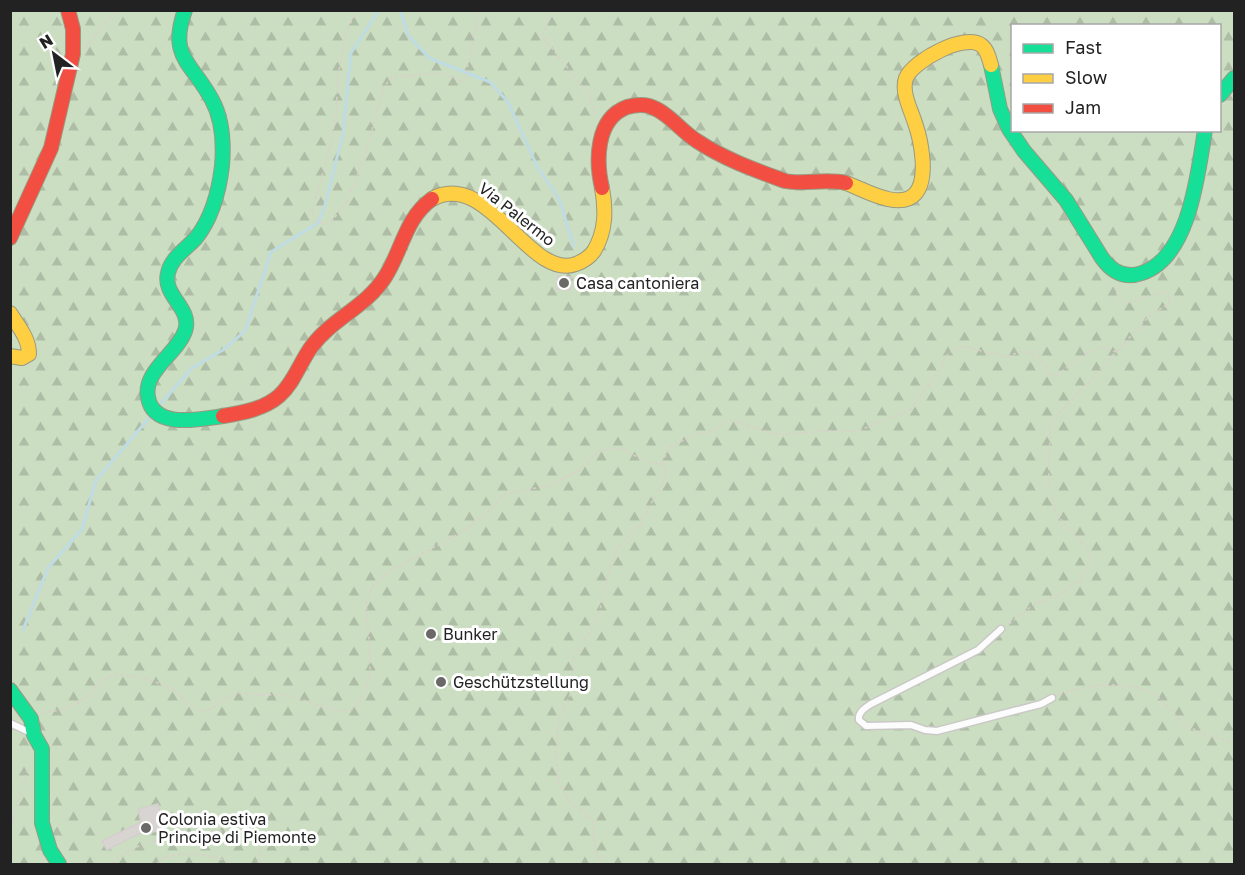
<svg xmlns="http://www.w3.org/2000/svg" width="1245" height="875" font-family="'Golos Text',sans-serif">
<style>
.forest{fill:url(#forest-firs);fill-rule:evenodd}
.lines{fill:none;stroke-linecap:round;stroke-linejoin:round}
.stream{stroke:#bfdbe3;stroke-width:3}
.building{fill:#d7d4d2;stroke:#d3d0cc;stroke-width:1.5}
.lane-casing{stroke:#c9c8c7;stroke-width:9}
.fast-casing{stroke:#999a82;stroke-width:16}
.slow-casing{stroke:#999a82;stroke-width:16}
.jam-casing{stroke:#999a82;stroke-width:16}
.path{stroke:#dccecd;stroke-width:1.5;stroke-dasharray:3 3;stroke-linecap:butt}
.lane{stroke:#fdfcfc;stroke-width:6}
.fast{stroke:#16e098;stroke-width:14}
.slow{stroke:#ffcf43;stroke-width:14}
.jam{stroke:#f24e42;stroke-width:14}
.poi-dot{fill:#6a6968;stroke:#fff;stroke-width:2}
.labels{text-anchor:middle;stroke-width:6;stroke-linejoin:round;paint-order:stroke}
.street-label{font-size:16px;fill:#222;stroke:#fff}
.poi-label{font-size:16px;fill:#222;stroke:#fff;text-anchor:start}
</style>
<defs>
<pattern id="forest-firs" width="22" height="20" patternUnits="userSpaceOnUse" patternTransform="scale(1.5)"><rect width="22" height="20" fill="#cbdec1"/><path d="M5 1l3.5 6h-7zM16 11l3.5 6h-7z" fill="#aebea6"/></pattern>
</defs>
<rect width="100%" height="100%" fill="#f0eeeb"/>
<path class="forest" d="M11 11H1234V864H11ZM1012 26H1220V130H1012Z"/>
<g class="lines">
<path class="stream" d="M400 10 408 35 429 58 490 82 508 102 537 166 559 199 574 246
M158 407 192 368 223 350 245 331 271 252 318 223 323 212 343 134 351 53 379 10
M23 630 48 568 82 529 96 480 150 417"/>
</g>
<path class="building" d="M558 276 571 277 570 290 557 289Z
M158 804 161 816 205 813 206 822 163 826 164 829 145 834 144 831 107 850 102 841 141 822 138 809Z"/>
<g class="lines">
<defs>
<path id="lane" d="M1001 629 978 650 871 704C865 708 858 712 859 720L866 726 911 725 925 730 937 731 1041 704 1052 698
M10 723 31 733"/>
<path id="fast" d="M185 10C168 58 192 62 212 100 223 120 224 143 222 166 219 191 212 218 196 238 186 249 171 258 168 273 162 296 193 308 185 331 177 354 143 371 148 397 153 430 201 419 223 416
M991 65 1000 109 1009 129 1024 151 1066 200 1102 258C1112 272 1125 279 1142 273 1190 257 1198 172 1205 130
M1220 95 1234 78
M10 690 31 719 34 735 42 749V823L50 850 59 864"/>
<path id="slow" d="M846 183C863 189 899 211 915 194 929 179 921 140 915 123 911 110 901 92 906 78 913 61 964 33 981 45 987 49 989 58 991 65
M432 199C488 168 529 281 576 264 584 261 589 258 594 251 606 231 606 210 602 188
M10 313C18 326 29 338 29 354L22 358 10 356"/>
<path id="jam" d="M602 188C596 162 595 119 627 107 634 105 642 104 649 106 668 112 681 131 697 141 724 159 755 170 785 181 805 185 826 178 846 183
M10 238 51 148 73 54V29L68 10
M223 416C242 413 264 409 279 396 294 383 300 362 312 346 332 319 367 306 385 277 402 251 405 218 432 199"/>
</defs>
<use href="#lane" class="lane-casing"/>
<use href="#fast" class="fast-casing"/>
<use href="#slow" class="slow-casing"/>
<use href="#jam" class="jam-casing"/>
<path class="path" d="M357 10 347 30 338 75 336 114 331 144 312 212 318 223 331 222 347 202 367 149 383 88 392 77 440 73 462 81 466 74 479 10
M550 10 549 20 542 36 586 91 597 115
M86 47 116 10
M662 463 669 448 695 434 709 432 730 420 779 435 824 431H858L911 409 940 370 945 357 952 351 965 346C979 352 992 352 1005 357L1023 351 1032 354 1036 351 1050 376 1057 375 1085 354 1102 347 1116 352
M1009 624 1033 605 1056 596 1080 581 1091 558C1086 542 1073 535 1063 522 1043 498 1050 458 1050 428L1052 421 1143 323 1150 315 1169 304 1168 293C1149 287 1120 322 1115 286
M1059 695C1086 684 1132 679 1157 696 1164 702 1170 709 1176 716 1192 732 1213 738 1234 742
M42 713C54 711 71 709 81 701 97 690 98 675 122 675 136 676 164 683 175 691 182 697 191 707 200 710 215 714 224 693 241 693 247 693 253 695 259 695 268 696 278 693 287 695 307 699 332 716 354 709L360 702 366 691 370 672V652L366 602 372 587 387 573 460 533 487 513 505 494 551 485 578 471 598 452 613 448 623 449 639 458 651 463 663 464 667 473 640 525 616 549 609 571 598 618 573 659 570 695 558 721 556 754 559 784 571 804 586 813 593 821 595 850 603 864
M10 830 28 768
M112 864C119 858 125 852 134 848 158 838 243 818 258 843 263 851 261 858 256 864
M157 864C166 848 219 854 232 864"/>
<use href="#lane" class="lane"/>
<use href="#fast" class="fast"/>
<use href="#slow" class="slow"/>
<use href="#jam" class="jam"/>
</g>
<g class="poi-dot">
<circle cx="564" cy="283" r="6"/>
<circle cx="431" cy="634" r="6"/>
<circle cx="441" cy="682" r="6"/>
<circle cx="146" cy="828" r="6"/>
</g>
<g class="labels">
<g class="street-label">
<text transform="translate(517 214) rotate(38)" y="6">Via Palermo</text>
</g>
<g class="poi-label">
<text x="576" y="289">Casa cantoniera</text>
<text x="443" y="640">Bunker</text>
<text x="453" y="688">Geschützstellung</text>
<text x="158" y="825">Colonia estiva<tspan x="158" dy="18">Principe di Piemonte</tspan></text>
</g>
</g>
<rect width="1245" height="875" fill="none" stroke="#222222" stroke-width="24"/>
<rect x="1011" y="24" width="210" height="108" fill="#ffffff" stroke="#a7a7a7" stroke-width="1.5"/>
<rect x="1023" y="44" width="30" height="9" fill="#16e098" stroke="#a7a7a7" stroke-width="1.5"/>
<text x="1065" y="54" font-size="18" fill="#222222">Fast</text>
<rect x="1023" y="74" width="30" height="9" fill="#ffcf43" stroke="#a7a7a7" stroke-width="1.5"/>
<text x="1065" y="84" font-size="18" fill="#222222">Slow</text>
<rect x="1023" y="104" width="30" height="9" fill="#f24e42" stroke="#a7a7a7" stroke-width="1.5"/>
<text x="1065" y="114" font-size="18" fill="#222222">Jam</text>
<g transform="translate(54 54) rotate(328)" stroke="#ffffff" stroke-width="4.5" paint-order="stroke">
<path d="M0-4.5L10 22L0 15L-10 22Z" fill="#222222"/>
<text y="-9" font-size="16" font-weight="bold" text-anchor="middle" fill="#222222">N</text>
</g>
</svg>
